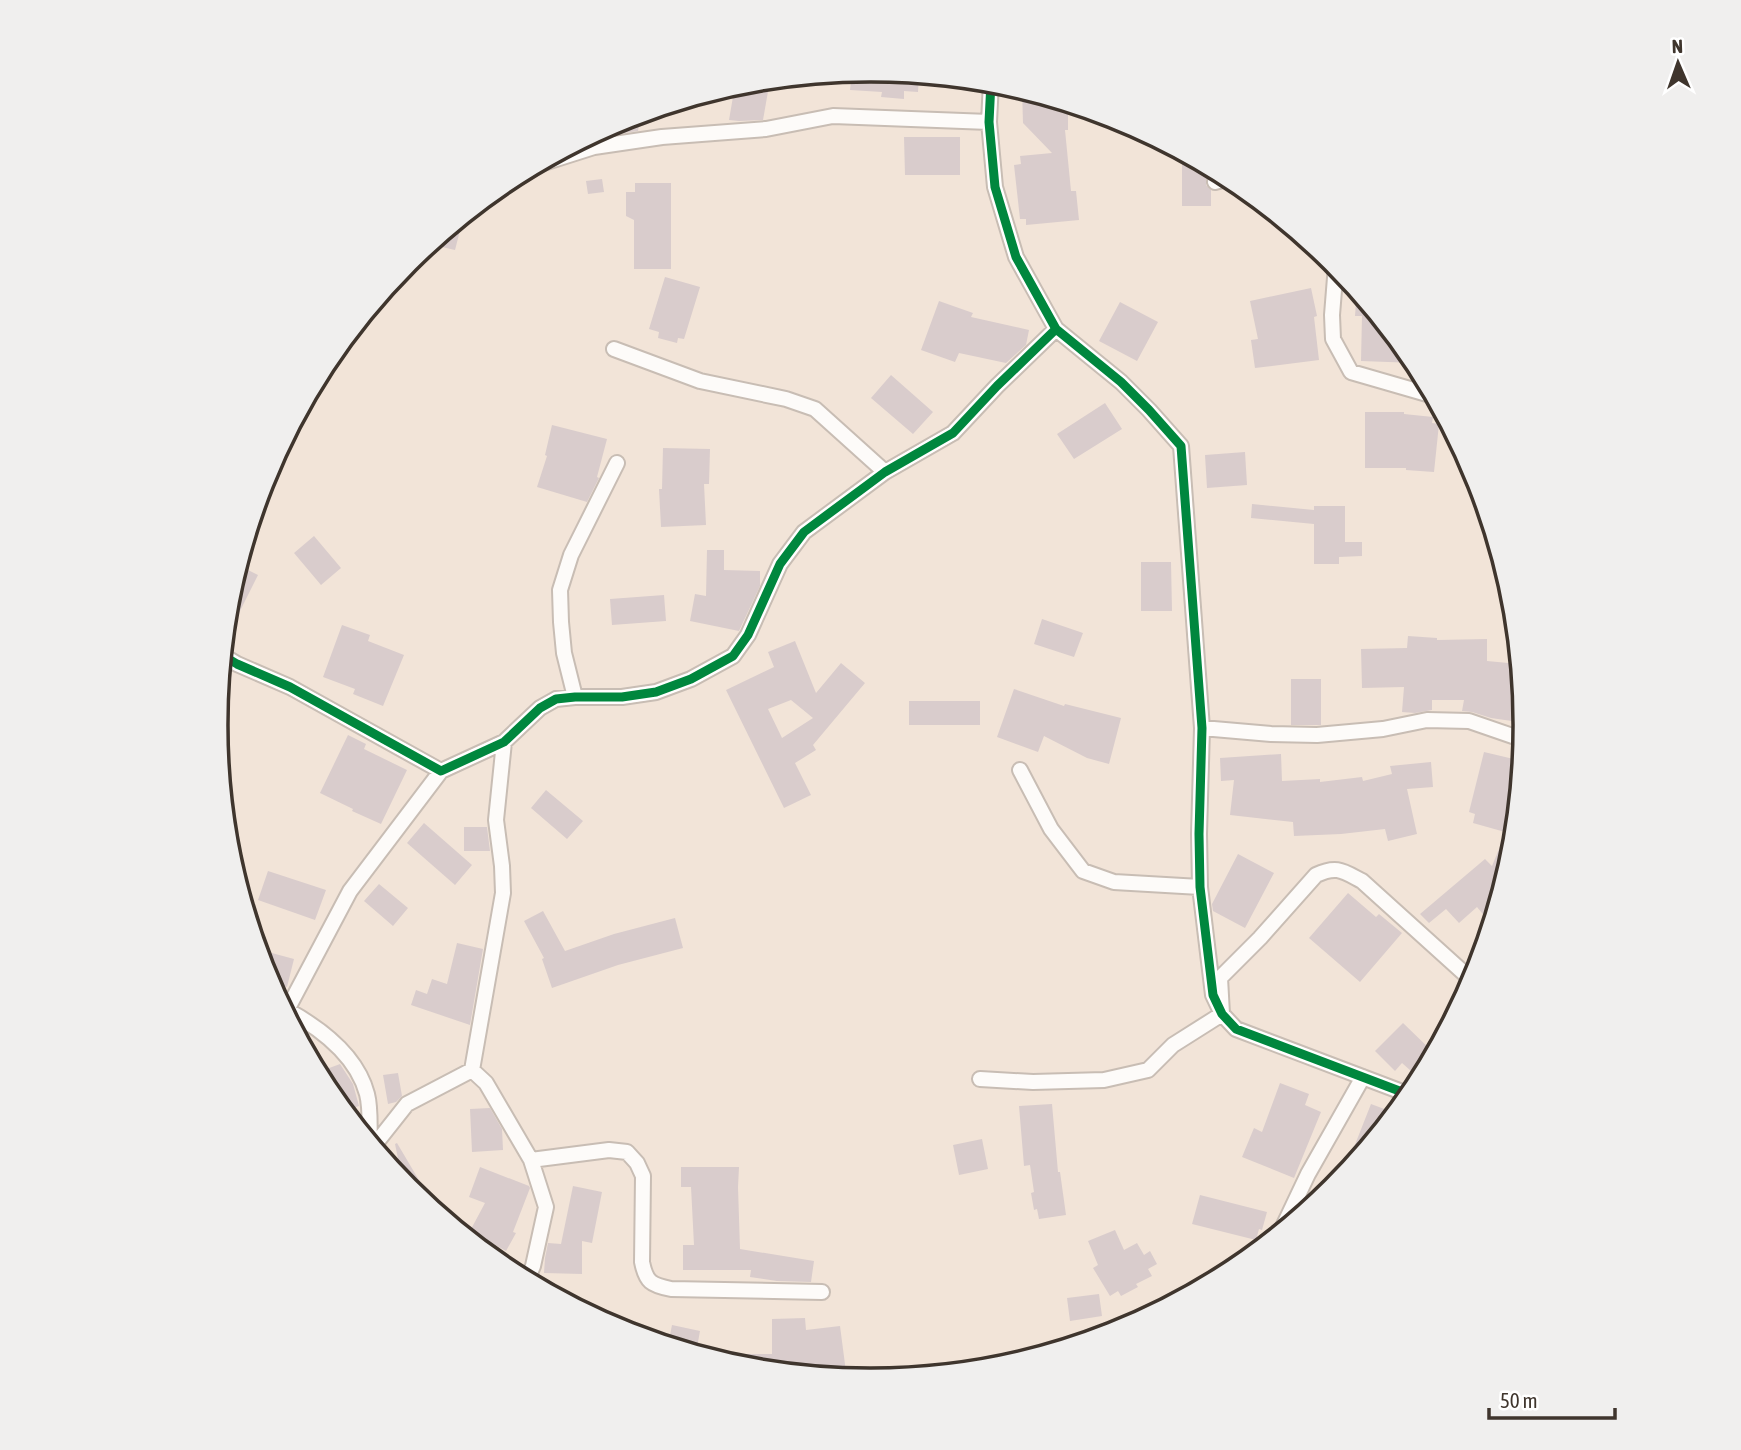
<svg xmlns="http://www.w3.org/2000/svg" width="1741" height="1450" font-family="'Asap Condensed',sans-serif">
<style>
.building{fill:#d9cccc;fill-rule:evenodd}
.lines{fill:none;stroke-linecap:round;stroke-linejoin:round}
.street-casing{stroke:#c8bdb4;stroke-width:18}
.street{stroke:#fdfbf9;stroke-width:14}
.cycleway-casing{stroke:#fff;stroke-width:13}
.cycleway{stroke:#00873e;stroke-width:9}
.rim{fill:none;stroke:#3f352d;stroke-width:3.5}
</style>
<rect width="100%" height="100%" fill="#f2e4d8"/>
<path class="building" d="M871 70 919 75 918 92 904 91V99L881 97 882 92 850 90 852 72Z
M770 80 763 120 739 121 729 120 735 85 743 83Z
M1022 90 1068 104V130H1065L1071 191H1076L1079 220 1026 225V219H1020L1014 165 1021 164 1020 156 1052 153 1023 123Z
M641 113 638 131 594 137V133L620 120Z
M904 137H960V175H905Z
M1182 153 1211 168V174L1206 180V185L1211 190V206H1182Z
M602 179 604 192 588 194 586 181Z
M635 183H671V269H634V220L626 216V192H635Z
M464 215 455 250 429 244Z
M665 277 700 287 684 339 678 338 677 343 658 338 659 332 649 329Z
M1311 288 1317 316 1314 317 1319 360 1255 368 1251 340 1258 339 1250 301Z
M1357 290 1415 361 1416 363 1361 361 1362 316H1355Z
M939 301 973 313 971 317 1029 330 1026 345 1006 363 959 353 955 362 921 350Z
M1120 302 1158 322 1137 361 1099 341Z
M891 375 933 412 913 434 871 398Z
M1105 403 1122 429 1074 459 1057 434Z
M1365 412H1404V414L1433 417 1432 423 1439 424 1434 472 1406 470V468H1365Z
M552 425 607 439 597 477 599 478 587 502 537 487 547 456 545 455Z
M663 448 710 449 709 484H704L706 525 661 527 659 489H662Z
M1245 452 1247 485 1207 488 1205 455Z
M1252 504 1314 510V506H1345V542H1362V556L1339 557V564H1314V524L1251 518Z
M314 536 341 568 321 585 294 553Z
M707 550H724V570L760 571V586L739 631 690 621 695 594 706 596Z
M1141 562H1171L1172 611H1141Z
M238 565 258 575 225 641 228 597Z
M664 595 666 621 612 625 610 599Z
M1042 619 1083 633 1074 657 1034 644Z
M342 625 370 635 368 641 404 655 383 706 353 694 355 689 323 677Z
M1408 636 1437 638V640L1487 639V661L1519 664 1512 721 1491 718 1472 712 1462 711 1464 700H1432V710L1415 713 1402 712 1404 687 1362 688 1361 649 1407 648Z
M795 641 816 693 841 663 865 683 813 745 816 750 795 763 811 795 784 808 726 690 774 667 768 652ZM791 700 813 718 782 738 768 709Z
M1291 679H1321V725H1291Z
M1014 689 1064 706 1065 704 1121 718 1109 764 1087 758 1044 736 1038 752 997 737Z
M909 701H980V725H909Z
M348 735 366 744 364 749 407 770 381 824 352 811 353 809 320 793Z
M1484 752 1522 761 1505 832 1473 823 1475 814 1469 812Z
M1281 754 1282 781 1320 779V782L1362 777 1363 781 1392 774 1390 766 1431 762 1433 787 1407 789 1417 834 1388 841 1385 829 1341 834 1294 836 1293 822 1230 815 1234 780 1221 781 1220 758Z
M546 790 583 821 567 839 531 808Z
M424 823 472 865 455 885 407 843Z
M464 827H487L490 851H464Z
M1504 837 1514 841 1513 853 1491 924 1477 907 1459 923 1446 909 1429 923 1420 914 1485 859 1492 866Z
M1238 854 1274 873 1245 928 1213 911 1212 904Z
M268 871 326 890 315 920 258 900Z
M379 884 408 908 393 926 364 901Z
M1348 893 1376 917 1379 914 1402 933 1360 982 1309 938Z
M543 911 565 951 614 934 675 918 683 948 618 965 552 988 542 959 544 958 524 921Z
M457 943 483 949 470 1025 411 1005 416 990 427 994 432 979 447 984Z
M257 949 294 959 287 987 269 982Z
M1403 1023 1434 1053 1420 1079 1402 1063 1395 1071 1375 1051Z
M340 1064 353 1084 359 1106 344 1111 324 1085 329 1084 324 1070Z
M398 1073 402 1096 396 1102 388 1104 383 1075Z
M1280 1083 1309 1094 1305 1105 1321 1112 1294 1178 1242 1157 1254 1128 1262 1132Z
M1052 1104 1058 1172H1060L1066 1215 1039 1219 1037 1209 1034 1210 1031 1193 1034 1192 1030 1165 1024 1166 1019 1106Z
M1371 1104 1395 1113 1348 1171 1345 1170Z
M490 1108 502 1129 503 1150 472 1152 470 1109Z
M982 1139 988 1169 959 1175 953 1145Z
M397 1143 436 1209 435 1211 407 1188 396 1175 401 1173 395 1144Z
M480 1167 529 1186 530 1188 513 1232 516 1233 506 1251 470 1231 485 1203 469 1197Z
M681 1167H739L738 1187 740 1249 814 1261 811 1282 777 1281 750 1277 751 1270H683V1245H694L691 1187H681Z
M573 1186 602 1192 592 1243 582 1241V1274L544 1273 545 1258 548 1243 561 1244Z
M1200 1195 1267 1212 1262 1230 1259 1229 1256 1240 1192 1224Z
M1115 1230 1124 1250 1137 1243 1144 1255 1150 1251 1157 1264 1148 1269 1152 1276 1136 1284 1138 1287 1121 1296 1118 1291 1110 1296 1093 1268 1098 1265 1088 1241Z
M1099 1294 1102 1316 1070 1321 1067 1298Z
M805 1318 806 1330 840 1326 846 1372 820 1375 742 1367 735 1365V1354H772V1319Z
M672 1325 700 1331 696 1353 668 1345Z"/>
<g class="lines">
<defs>
<path id="street" d="M991 82 989 122 995 187 1016 257 1056 329 1121 382 1149 410 1181 446 1202 728 1199 834 1200 887 1213 995 1222 1014 1236 1029 1410 1095
M531 167 594 147 662 137 766 129 833 116 989 122
M1215 182 1230 178
M1336 265 1332 315 1333 339 1351 372 1434 396
M614 349 700 381 786 399 815 409 885 472
M222 655 237 664 290 687 441 771 504 742 540 708 556 699 575 697H622L656 692 691 679 733 656 748 635 780 564 804 532 885 472 953 433 997 386 1056 329
M575 697 564 653 561 622 560 590 571 555 617 463
M1202 728 1271 734 1317 735 1383 729 1427 720 1469 721 1524 740
M1020 770 1051 829 1083 871 1114 882 1200 887
M472 1070 503 893 502 866 496 820 504 742
M980 1079 1033 1082 1104 1080 1148 1070 1173 1045 1222 1014 1220 978 1260 938 1316 875C1337 865 1343 871 1362 881L1465 974
M370 1143C369 1128 371 1109 367 1094 357 1056 320 1028 287 1010L350 891 441 771
M373 1147 407 1104 472 1070 486 1083 531 1160 546 1207 533 1266 527 1280
M531 1160 609 1150 627 1152 637 1163 643 1176 642 1262C646 1282 651 1285 671 1289L822 1292
M1281 1231 1308 1174 1363 1077"/>
</defs>
<use href="#street" class="street-casing"/>
<use href="#street" class="street"/>
<defs>
<path id="cycleway" d="M991 82 989 122 995 187 1016 257 1056 329 1121 382 1149 410 1181 446 1202 728 1199 834 1200 887 1213 995 1222 1014 1236 1029 1410 1095
M222 655 237 664 290 687 441 771 504 742 540 708 556 699 575 697H622L656 692 691 679 733 656 748 635 780 564 804 532 885 472 953 433 997 386 1056 329"/>
</defs>
<use href="#cycleway" class="cycleway-casing"/>
<use href="#cycleway" class="cycleway"/>
</g>
<path d="M0 0H1741V1450H0ZM870 82H871A642 642 0 0 1 1513 724V726A642 642 0 0 1 871 1368H870A642 642 0 0 1 228 726V724A642 642 0 0 1 870 82Z" fill="#f0efee" fill-rule="evenodd"/>
<path class="rim" d="M870 82H871A642 642 0 0 1 1513 724V726A642 642 0 0 1 871 1368H870A642 642 0 0 1 228 726V724A642 642 0 0 1 870 82Z"/>
<g transform="translate(1678 63) rotate(358)" stroke="#ffffff" stroke-width="5" paint-order="stroke">
<path d="M0-5L12 26L0 18L-12 26Z" fill="#3f352d"/>
<text y="-10" font-size="19" font-weight="bold" text-anchor="middle" fill="#3f352d">N</text>
</g>
<path d="M1489 1408v10h126v-10" fill="none" stroke="#3f352d" stroke-width="3.5"/>
<text x="1500" y="1408" font-size="21" fill="#3f352d" stroke="#ffffff" stroke-width="5" paint-order="stroke">50 m</text>
</svg>
